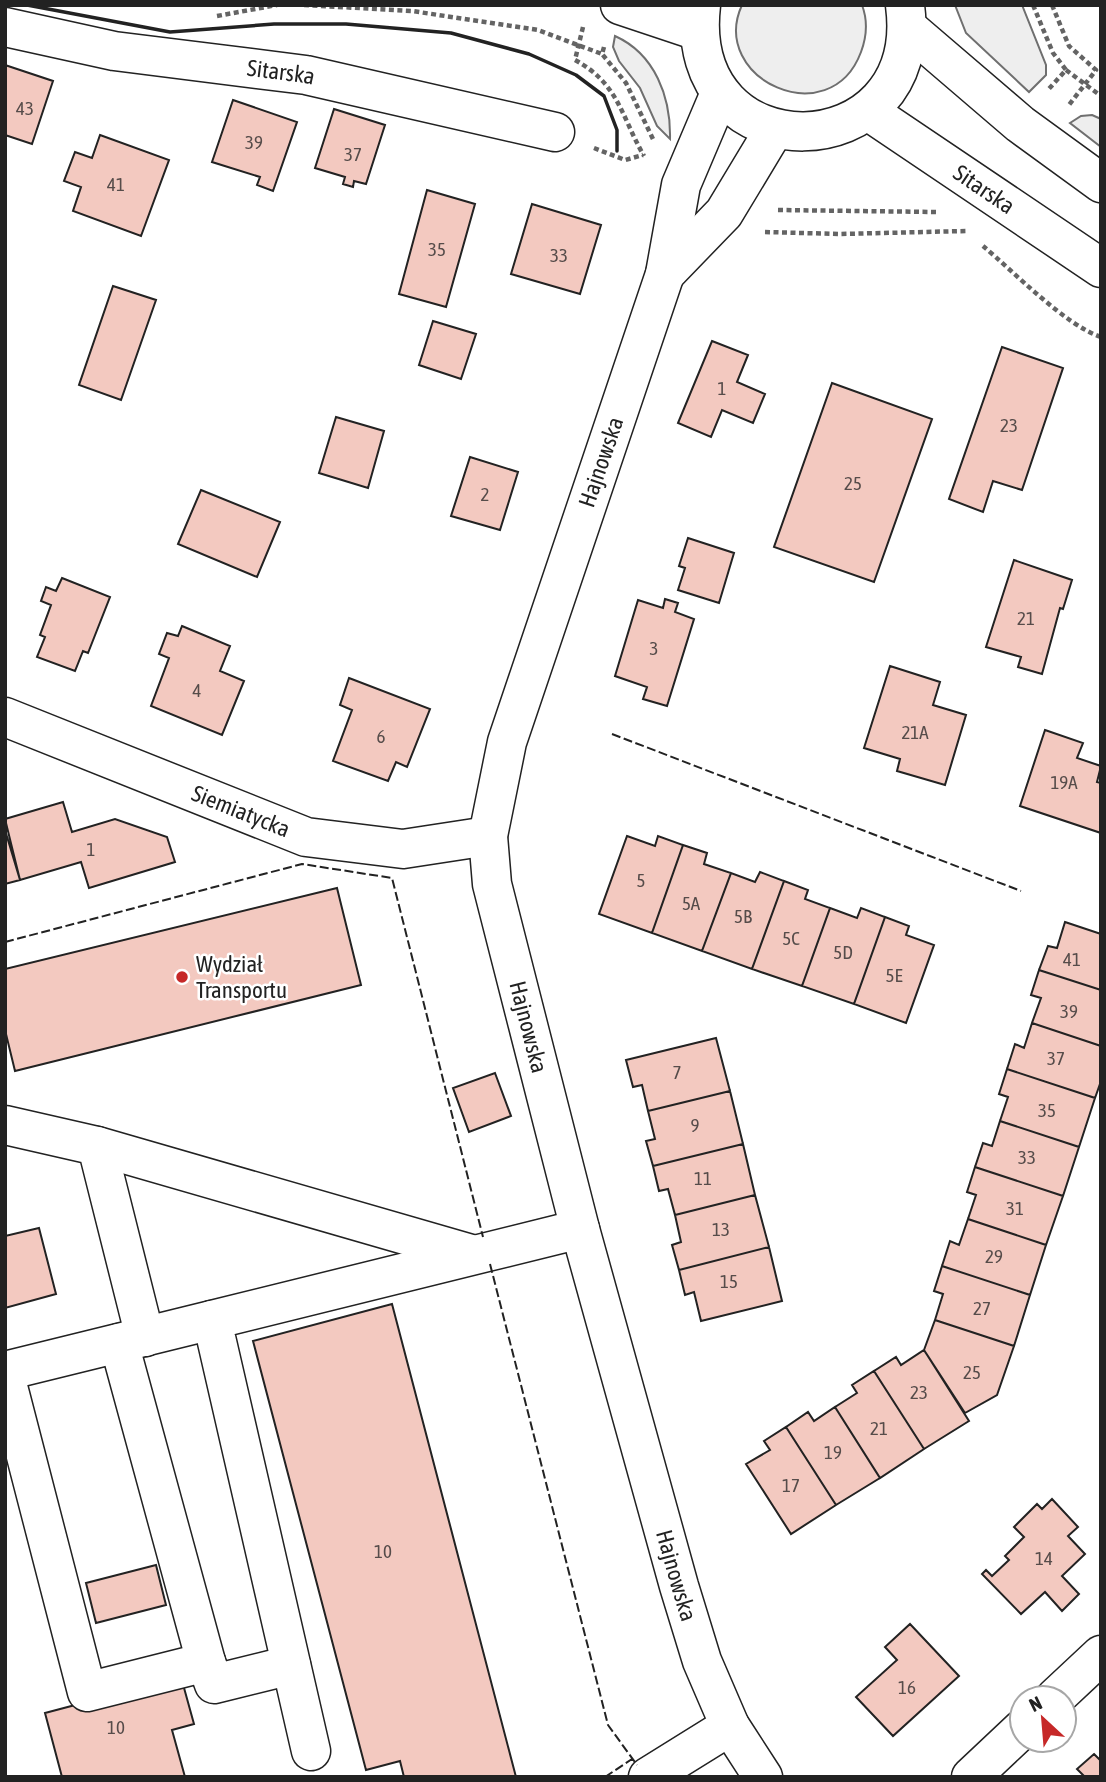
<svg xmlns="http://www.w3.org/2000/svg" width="1106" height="1782" font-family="'Asap Condensed',sans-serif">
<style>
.green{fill:#eee;stroke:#6f6f6f;stroke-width:2}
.building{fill:#f3c9c0;stroke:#222;stroke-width:2}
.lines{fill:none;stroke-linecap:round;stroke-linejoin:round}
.minor-casing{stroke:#222;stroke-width:41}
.path{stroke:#646464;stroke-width:4.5;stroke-dasharray:5 3.5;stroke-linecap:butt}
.minor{stroke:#fff;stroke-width:38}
.fence{stroke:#222;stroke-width:2;stroke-dasharray:9 3.5;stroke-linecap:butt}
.wall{stroke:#222;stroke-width:3.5}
.poi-dot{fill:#c62828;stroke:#fff;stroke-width:2.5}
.labels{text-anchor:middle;stroke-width:5;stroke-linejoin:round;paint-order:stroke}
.number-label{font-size:19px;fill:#564c4a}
.street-label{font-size:23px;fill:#222;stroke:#fff}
.poi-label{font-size:23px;fill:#222;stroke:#fff;text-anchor:start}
</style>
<rect width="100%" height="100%" fill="#fff"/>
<path class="green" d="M742 5H862C868 21 867 36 861 52 830 135 708 79 742 5Z
M955 5H1022L1046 65V75L1029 92 966 33Z
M615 36C655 54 671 97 670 139L657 126 640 88 619 61 613 47Z
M1092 115 1101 119V147L1070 123 1081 116Z"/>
<path class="building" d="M5 65 53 81 32 144 5 135Z
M233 100 297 122 273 191 257 185 260 177 212 162Z
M334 109 385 125 366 184 354 181 353 187 343 184 345 177 315 168Z
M100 135 169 160 141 236 73 211 81 187 64 181 75 152 92 158Z
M427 190 475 204 446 307 399 294Z
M532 204 601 225 580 294 511 274Z
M113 286 156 300 121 400 79 385Z
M433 321 476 334 461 379 419 365Z
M712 341 748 355 737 382 765 394 753 423 722 410 711 437 678 423Z
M1002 347 1063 368 1022 490 993 481 983 512 949 499Z
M832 383 932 419 874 582 774 547Z
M336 417 384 431 368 488 319 473Z
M470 457 518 472 500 530 451 516Z
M201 490 280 522 257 577 178 544Z
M688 538 734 553 719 603 678 590 685 568 679 566Z
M1014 560 1072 580 1063 609 1060 608 1042 674 1018 667 1021 657 986 647Z
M62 578 110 597 88 653 83 651 75 671 37 657 45 637 40 635 51 605 41 601 46 587 56 591Z
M665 599 678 603 675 612 694 619 667 706 643 699 647 687 615 676 638 600 663 608Z
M182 626 230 646 220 671 244 681 222 735 151 706 169 658 159 654 167 633 178 636Z
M890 666 940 682 933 705 966 715 945 785 897 771 900 759 864 748Z
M349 678 430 709 407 767 396 762 388 781 333 761 352 710 340 705Z
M1045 730 1083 743 1077 758 1101 766 1097 782 1101 783V833L1020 806Z
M63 802 72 832 115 819 167 837 175 862 89 888 81 862 20 880 5 819Z
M5 830 20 880 5 884Z
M627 836 655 846 658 836 683 845 652 933 599 914Z
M683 845 707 853 704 864 731 873 702 951 652 933Z
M760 872 784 881 752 969 702 951 731 873 755 882Z
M784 881 808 890 805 899 830 908 802 986 752 969Z
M337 888 361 985 15 1071 5 1030V969Z
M830 908 857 918 861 908 885 917 854 1004 802 986Z
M885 917 909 926 906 935 934 945 906 1023 854 1004Z
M1065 922 1101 934V990L1039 970 1048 946 1057 948Z
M1039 970 1101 990V1046L1032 1023 1041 998 1031 995Z
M1032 1023 1101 1046V1081L1095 1098 1007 1069 1015 1044 1024 1048Z
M716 1038 730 1091 648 1111 642 1085 633 1087 626 1060Z
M1007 1069 1095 1098 1079 1147 1000 1121 1008 1097 999 1094Z
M495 1073 511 1116 469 1132 453 1088Z
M730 1091 743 1144 653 1166 646 1141 655 1139 648 1111Z
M1000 1121 1079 1147 1063 1196 975 1167 983 1143 992 1146Z
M743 1144 755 1195 675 1215 668 1189 659 1191 653 1166Z
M975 1167 1063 1196 1046 1245 968 1219 976 1195 967 1192Z
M755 1195 769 1247 679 1270 672 1245 681 1242 675 1215Z
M968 1219 1046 1245 1030 1295 942 1266 950 1241 959 1245Z
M39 1228 56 1294 5 1308V1236Z
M769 1247 782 1301 701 1321 694 1292 685 1295 679 1270Z
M942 1266 1030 1295 1014 1346 935 1320 943 1294 934 1291Z
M392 1304 516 1777H404L400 1761 366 1770 253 1341Z
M935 1320 1014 1346 997 1395 965 1413 924 1350Z
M924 1350 969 1421 924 1449 874 1371 896 1357 901 1365Z
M874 1371 924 1449 880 1478 835 1407 857 1393 852 1385Z
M835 1407 880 1478 836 1505 786 1427 808 1412 814 1421Z
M786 1427 836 1505 791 1534 746 1464 770 1450 764 1441Z
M1052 1499 1078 1527 1068 1536 1085 1554 1062 1576 1079 1594 1062 1611 1045 1592 1021 1614 982 1574 986 1570 992 1576 1009 1560 1005 1556 1024 1537 1014 1527 1037 1504 1042 1509Z
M156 1565 166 1605 96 1623 86 1583Z
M910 1624 959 1676 893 1736 856 1697 897 1660 885 1647Z
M181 1677 194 1724 172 1730 185 1777H62L45 1713Z
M1094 1754 1101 1761V1777H1085L1077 1769Z"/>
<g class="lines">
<defs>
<g id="minor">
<path d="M620 5 698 31"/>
<path d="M701 5C681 176 927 171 905 5"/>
<path id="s1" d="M5 27 114 51 306 75 555 132"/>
<path d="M908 28 1020 124 1101 183"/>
<path id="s2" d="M720 93 681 185 665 274 507 742 488 836 492 884 580 1229 679 1586 702 1661 730 1726 763 1777"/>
<path id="s3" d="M868 111 1101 268"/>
<path d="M665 274 724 213 774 130"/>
<path id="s4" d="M5 717 306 837 403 849 488 836"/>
<path d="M5 1125 97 1146 145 1337"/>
<path d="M97 1146 471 1254"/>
<path d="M5 1371 212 1320"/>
<path d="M5 1375 87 1692 206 1662 119 1343"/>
<path d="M206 1662 214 1684 291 1665"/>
<path d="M1055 1698 1101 1655"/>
<path d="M311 1751 212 1320 580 1229"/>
<path d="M648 1777 730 1726"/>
<path d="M971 1777 1022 1729"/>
</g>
</defs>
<use href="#minor" class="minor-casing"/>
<path class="path" d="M304 5 412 11 538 30 602 54
M1033 5 1053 53 1066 70 1047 91
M1052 5 1069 46 1096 70 1069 105
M217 16 277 5
M583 27 575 60C619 84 621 116 644 156
M604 47 602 54 626 83 653 139
M1066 70 1101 96
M594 148 625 160 643 155
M778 210 937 212
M765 232 840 234 966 231
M983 246C1014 272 1065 325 1101 337"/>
<use href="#minor" class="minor"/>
<path class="fence" d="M612 734 1021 891
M5 942 302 864 392 878 483 1237
M490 1264 608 1725 637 1765
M605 1777 632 1759
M705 1777H708"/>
<path class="wall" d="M27 5 170 32 274 24H346L451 33 529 54 576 75 604 96 617 130V151"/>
</g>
<circle class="poi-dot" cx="182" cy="977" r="7"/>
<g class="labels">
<g class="number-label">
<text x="25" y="115">43</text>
<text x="254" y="149">39</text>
<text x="353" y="161">37</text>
<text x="116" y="191">41</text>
<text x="437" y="256">35</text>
<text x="559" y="262">33</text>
<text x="722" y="395">1</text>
<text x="1009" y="432">23</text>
<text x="853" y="490">25</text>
<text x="485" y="501">2</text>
<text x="1026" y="625">21</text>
<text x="654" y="655">3</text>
<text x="197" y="697">4</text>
<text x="915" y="739">21A</text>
<text x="381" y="743">6</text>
<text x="1064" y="789">19A</text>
<text x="91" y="856">1</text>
<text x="641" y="887">5</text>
<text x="691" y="910">5A</text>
<text x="743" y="923">5B</text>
<text x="791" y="945">5C</text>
<text x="843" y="959">5D</text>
<text x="1072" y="966">41</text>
<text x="894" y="982">5E</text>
<text x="1069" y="1018">39</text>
<text x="1056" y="1065">37</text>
<text x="677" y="1079">7</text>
<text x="1047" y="1117">35</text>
<text x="695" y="1132">9</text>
<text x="1027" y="1164">33</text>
<text x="703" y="1185">11</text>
<text x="1015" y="1215">31</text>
<text x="721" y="1236">13</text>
<text x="994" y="1263">29</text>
<text x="729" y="1288">15</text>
<text x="982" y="1315">27</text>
<text x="972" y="1379">25</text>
<text x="919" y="1399">23</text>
<text x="879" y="1435">21</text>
<text x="833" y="1459">19</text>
<text x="791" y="1492">17</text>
<text x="383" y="1558">10</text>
<text x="1044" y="1565">14</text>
<text x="907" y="1694">16</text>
<text x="116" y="1734">10</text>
</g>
<g class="street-label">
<text dy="8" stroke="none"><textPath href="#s1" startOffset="280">Sitarska</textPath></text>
<text dy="8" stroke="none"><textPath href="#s3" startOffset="140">Sitarska</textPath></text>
<text transform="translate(601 462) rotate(-71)" y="8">Hajnowska</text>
<text dy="8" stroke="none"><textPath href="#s4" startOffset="254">Siemiatycka</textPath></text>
<text dy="8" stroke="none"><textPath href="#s2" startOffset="976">Hajnowska</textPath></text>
<text dy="8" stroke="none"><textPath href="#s2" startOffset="1544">Hajnowska</textPath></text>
</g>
<g class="poi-label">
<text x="196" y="972">Wydział<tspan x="196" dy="26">Transportu</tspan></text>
</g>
</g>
<rect width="1106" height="1782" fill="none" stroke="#222222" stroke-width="14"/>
<g transform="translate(1043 1719) rotate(334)"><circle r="33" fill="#ffffff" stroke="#a7a7a7" stroke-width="2"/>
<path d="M0-5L12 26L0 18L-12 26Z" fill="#c62828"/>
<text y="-10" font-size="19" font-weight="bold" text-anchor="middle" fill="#222222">N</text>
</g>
</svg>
